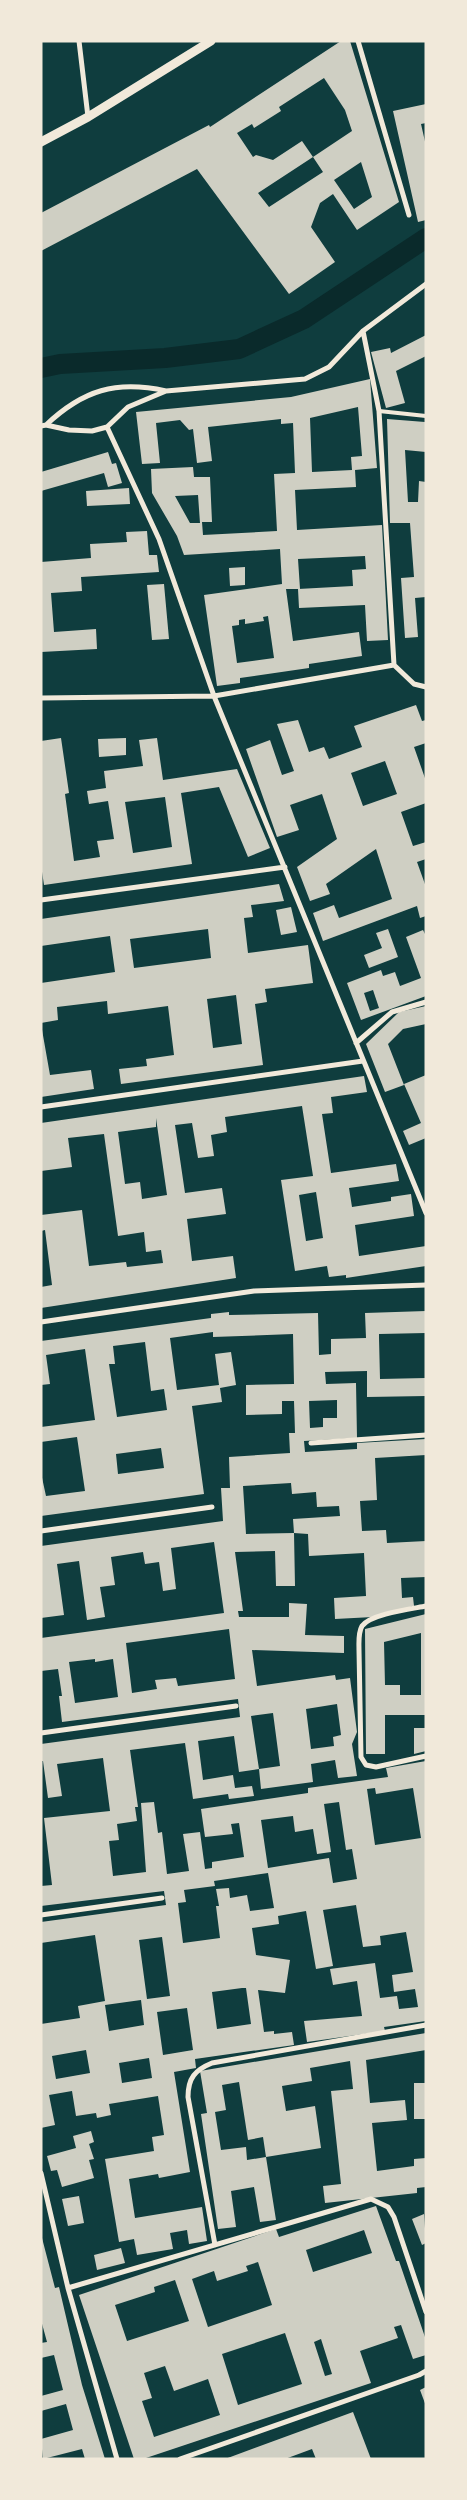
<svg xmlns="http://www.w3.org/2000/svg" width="467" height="2500" font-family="Inter,sans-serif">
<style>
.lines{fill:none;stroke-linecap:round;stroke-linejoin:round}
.canal{stroke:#0a2a2b;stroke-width:20}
.building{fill:#cfcfc3;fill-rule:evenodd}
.service{stroke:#f1e9da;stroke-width:4}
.minor{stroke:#f1e9da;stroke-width:5}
.tertiary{stroke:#f1e9da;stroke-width:9}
</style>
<rect width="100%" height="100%" fill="#0f3d3e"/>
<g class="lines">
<path class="canal" d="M41 368 60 364 165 358 239 349 304 319 426 238"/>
</g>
<path class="building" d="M341 41H350L399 202 357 230 333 194 320 203 311 227 335 262 289 294 197 169 41 251V213L209 125 210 127ZM324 78 345 110 352 131 313 157 323 172 269 207 258 193 313 157 302 141 273 160 256 155 253 157 237 133 252 124 254 128 281 111 279 107ZM361 162 372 197 354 209 334 180Z
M426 104V123L421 124 426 146V220L418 222 393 111Z
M426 335V356L396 371 405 403 386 408 371 352 390 348 391 353Z
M370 379 377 468 355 470 356 487 295 490 297 530 382 525 388 640 367 641 365 605 299 608 298 589 353 586 352 570 366 569 365 556 298 559 300 589H286L293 641 359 632 362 656 309 664V668L240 678V683L217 686 204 595 282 584 280 549 184 555 177 536 152 493 151 469 193 467 194 477H210L212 522H202L203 535 277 531 274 474 295 473 293 423 281 424V419L208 427 212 461 197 463 193 429 189 430 180 420 156 423 160 463 142 464 136 412 291 397ZM358 407 362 456 351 457 352 470 312 472 310 418ZM198 495 200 523H190L175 496ZM268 616 274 658 237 663 232 626 239 625V620L245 619V624L264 621 263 617Z
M387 419 425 422 426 452 405 450 408 502H418L419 481 426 482V597L415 598 418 637 405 638 401 578 414 577 410 523H390Z
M108 452 112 464 116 463 122 483 108 487 104 473 41 491V472Z
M129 488 130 504 87 506 86 491Z
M147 531 149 555H157L159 572 81 577 82 591 51 593 54 632 96 629 97 649 41 652V562L91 558 90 544 127 542 126 532Z
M245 567V585L230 586 229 568Z
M164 584 169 639 152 640 147 585Z
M416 705 422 721 426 720V743L414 747 426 781V803L401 812 413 846 426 842V859L417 862 426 887V916L420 918 417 906 323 941 313 913 334 905 339 918 392 899 376 849 326 884 330 894 310 901 297 867 337 839 322 794 290 805 299 830 277 837 246 749 270 740 282 775 294 771 277 724 298 720 309 752 324 747 329 759 362 747 354 726ZM385 761 397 794 363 806 351 773Z
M61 738 69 793 65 794 74 861 100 857 97 841 114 839 108 801 89 804 87 791 106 788 104 771 143 766 139 740 157 738 163 780 237 769 270 848 248 857 219 787 181 793 192 864 44 885 41 865V741ZM165 797 172 847 133 853 125 802Z
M126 738V755L99 757 98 739Z
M279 884 284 901 251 905 253 917 244 918 248 953 308 945 313 983 265 989 267 1002 255 1004 263 1065 121 1084 119 1069 147 1066 146 1059 174 1055 168 1006 108 1014 107 1001 57 1007 58 1020 41 1023V983L115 972 110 936 41 946V919ZM208 929 211 958 134 968 130 939ZM236 995 242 1044 213 1048 207 999Z
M291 907 297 932 281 935 276 910Z
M388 929 398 957 369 968 364 955 382 948 376 933Z
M423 930 426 936V996L361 1020 347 983 381 970 383 976 395 972 400 986 421 978 406 937ZM373 990 379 1008 370 1011 364 993Z
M426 1006V1024L403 1029 388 1044 404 1085 385 1092 366 1044 399 1012Z
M41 1024 50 1075 91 1070 94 1089 41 1097Z
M426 1075V1138L409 1145 403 1131 421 1123 404 1084Z
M364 1076 367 1092 331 1097 333 1113 322 1114 331 1173 396 1164 399 1181 349 1188 352 1207 391 1201V1197L411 1194 414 1216 355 1225 359 1256 426 1246V1266L346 1278V1275L329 1277 327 1266 295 1271 281 1180 313 1176 302 1106 225 1117 227 1132 211 1135 214 1156 198 1158 192 1123 175 1125 185 1193 222 1188 226 1214 187 1219 192 1261 233 1256 236 1278 41 1308V1287L52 1285 45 1230 41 1231V1215L82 1210 89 1266 126 1262 127 1267 163 1263 161 1250 146 1252 144 1232 118 1236 104 1134 68 1138 72 1167 41 1171V1123ZM156 1118 167 1195 142 1199 140 1182 125 1184 118 1132 156 1127ZM316 1192 323 1238 306 1241 299 1195Z
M426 1311V1333L379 1334V1338L380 1379 426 1378V1396L367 1397V1371L325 1372 326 1384 356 1383 357 1438 304 1441 305 1452 357 1449V1443L426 1439V1455L375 1458 377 1500 360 1501 362 1531 386 1530 387 1543 426 1541V1577L401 1578 402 1598 413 1597 414 1606 373 1617 335 1619 334 1598 366 1596 364 1553 309 1556 308 1534 294 1533 295 1586H276L275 1551 235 1552 243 1611H238L239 1617H289V1603L307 1604 305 1635 344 1636V1653L252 1650 257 1686 335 1675 336 1680 350 1678 357 1732 352 1744 357 1776 338 1778 335 1760 311 1764 313 1782 261 1789 259 1769 239 1772 234 1736 198 1741 203 1780 233 1775 235 1788 252 1786 254 1796 229 1799 228 1794 193 1799 185 1743 130 1750 138 1807H135L137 1821 117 1824 119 1840 109 1841 113 1876 146 1872 141 1803 154 1802 158 1833 162 1832 167 1874 189 1871 183 1834 200 1832 205 1869 212 1868V1862L244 1857 239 1823 231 1824 233 1834 205 1837 201 1809 308 1793V1788L388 1777 386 1768 426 1761V2021L384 2027 385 2031 307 2042 304 2021 362 2016 357 1981 333 1985 330 1969 375 1963 380 1998 397 1996 399 2009 418 2007 415 1989 394 1992 392 1975 413 1972 406 1932 380 1936 381 1945 363 1947 356 1905 323 1910 333 1966 316 1969 306 1911 278 1916 279 1924 252 1928 256 1955 290 1960 285 1993 258 1990 264 2032 274 2031V2034L292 2032 294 2045 195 2059 196 2068 174 2072 190 2172 159 2178 158 2174 129 2179 135 2218 202 2207 207 2241 189 2244 187 2230 170 2233 173 2249 137 2255 134 2239 119 2242 105 2159 154 2151 152 2137 164 2135 158 2096 109 2104 111 2115 97 2118 96 2113 76 2116 72 2091 49 2095 55 2125 41 2128V2024L80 2018 78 2006 105 2001 95 1935 41 1943V1922L166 1905 164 1891 41 1906V1886L52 1885 44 1818 110 1811 103 1758 57 1764 62 1796 48 1798 43 1761H41V1744L240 1717 238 1699 62 1722 59 1696H62L58 1669 41 1671V1638L224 1613 214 1542 171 1548 176 1589 163 1591 159 1562 145 1564 143 1552 111 1557 115 1585 100 1587 105 1617 87 1620 79 1561 57 1564 64 1615 41 1618V1546L223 1521 221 1488H230L229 1457 290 1453 289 1433H295L294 1401H282V1414L246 1415V1385L294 1384 293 1334 213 1337V1332L170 1338 177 1390 219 1385 215 1354 231 1352 236 1385 220 1388 222 1402 192 1406 204 1494 41 1516V1473L46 1496 85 1491 77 1437 41 1442V1427L95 1420 85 1349 46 1355 50 1384 41 1385V1341L211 1318V1314L229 1312V1315L318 1313 319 1355 331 1354V1339L366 1338 365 1313ZM145 1342 151 1391 164 1389 167 1410 117 1417 109 1364H115L113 1346ZM337 1400V1418H323V1427L310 1428 309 1401ZM161 1448 164 1468 118 1474 116 1454ZM291 1483 292 1494 316 1492 317 1507 339 1506 340 1516 293 1519 294 1533 246 1534 243 1486ZM229 1629 235 1679 178 1686 176 1678 155 1680 157 1689 132 1693 126 1643ZM95 1659V1662L113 1659 118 1697 75 1703 69 1662ZM337 1704 341 1735 333 1737 334 1746 311 1749 306 1709ZM273 1713 280 1766 259 1769 251 1716ZM375 1788 376 1794 413 1788 421 1838 375 1845 367 1789ZM339 1802 346 1850 352 1849 357 1879 333 1883 329 1858 268 1868 261 1820 293 1816 295 1832 313 1829 317 1854 331 1852 324 1804ZM268 1873 274 1908 250 1911 247 1895 230 1898 229 1888 216 1889 219 1906H216L220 1938 183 1943 178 1903 186 1902 184 1890 215 1886 214 1881ZM162 1937 170 1996 147 1999 139 1940ZM242 1988H246L251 2024 217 2029 212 1992ZM141 2000 144 2025 109 2031 105 2005ZM187 2008 193 2050 163 2055 157 2012ZM86 2050 90 2073 56 2079 52 2056ZM149 2058 152 2078 122 2083 119 2063Z
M426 1614V1715H385V1754H366L365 1629ZM421 1633V1695H400V1685H385L384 1642Z
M414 1728H426V1751L414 1754Z
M426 2033V2050L366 2060 370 2103 405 2100 407 2120 372 2123 377 2171 414 2166V2159L426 2158V2187L417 2188V2193L325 2203 323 2186 341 2184 331 2091 353 2089 350 2061 310 2068 312 2081 282 2086 286 2111 315 2106 321 2148 266 2157 276 2220 260 2222 254 2187 231 2191 236 2227 218 2229 201 2114 207 2113 200 2071ZM239 2082 248 2140 263 2137 266 2157 247 2160 246 2147 221 2150 215 2112 226 2110 222 2085Z
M414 2083H426V2119H414Z
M91 2131 94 2142 89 2144 94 2159 89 2160 94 2178 62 2187 57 2170 51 2171 47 2156 76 2148 73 2136Z
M79 2196 84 2223 68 2226 62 2199Z
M376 2206 396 2261H399L426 2340V2355L413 2359 401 2325 394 2327 398 2338 360 2351 371 2383 143 2459H134L79 2295 276 2229 279 2237ZM364 2230 372 2253 313 2272 306 2250ZM258 2262 272 2305 208 2327 192 2279 214 2271 217 2281 248 2271 246 2266ZM175 2280 189 2321 127 2341 115 2305 155 2292 154 2287ZM285 2333 302 2384 238 2405 222 2354ZM321 2339 332 2374 325 2376 314 2342ZM165 2366 174 2391 208 2379 220 2415 154 2437 142 2401 152 2398 144 2373Z
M424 2214 426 2243 422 2245 412 2219Z
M42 2238 55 2288 59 2287 82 2385 105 2459H85L82 2449 43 2459 41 2439 73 2430 66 2404 41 2411V2396L63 2390 54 2355 41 2358V2343L47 2342 41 2320Z
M121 2248 125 2263 97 2270 94 2255Z
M426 2387V2406L420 2390Z
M353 2412 371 2459H316L312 2449 285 2459H225Z"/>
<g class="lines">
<path class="service" d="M379 411 426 416"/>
<path class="minor" d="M79 41 88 117
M358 41 409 215
M363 331 379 411 394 665
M46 425C83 390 116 380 166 391
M41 426 46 425 69 430 92 431 107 427 128 407 166 391 305 379 329 367 363 331 426 284
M107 427 159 539 214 696 394 665 414 684 426 687
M41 698 214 696 426 1213
M41 900 285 867
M356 1043 392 1012 426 1002
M41 1107 363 1061
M41 1322 254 1291 426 1285
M311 1443 426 1435
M41 1531 212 1507
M426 1606C411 1609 371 1614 362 1626 358 1633 359 1642 359 1650L361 1757 366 1765 376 1767 426 1756
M41 1733 236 1706
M41 1915 162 1898
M41 2173 68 2288 117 2459
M215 2245 188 2097C188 2078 195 2070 212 2063L426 2025
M68 2288 371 2199 388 2207 394 2217 426 2312
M180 2459 419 2375 426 2371"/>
<path class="tertiary" d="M41 142 88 117 211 41"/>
</g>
<rect width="467" height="2500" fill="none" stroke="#f1e9da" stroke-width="85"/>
</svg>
